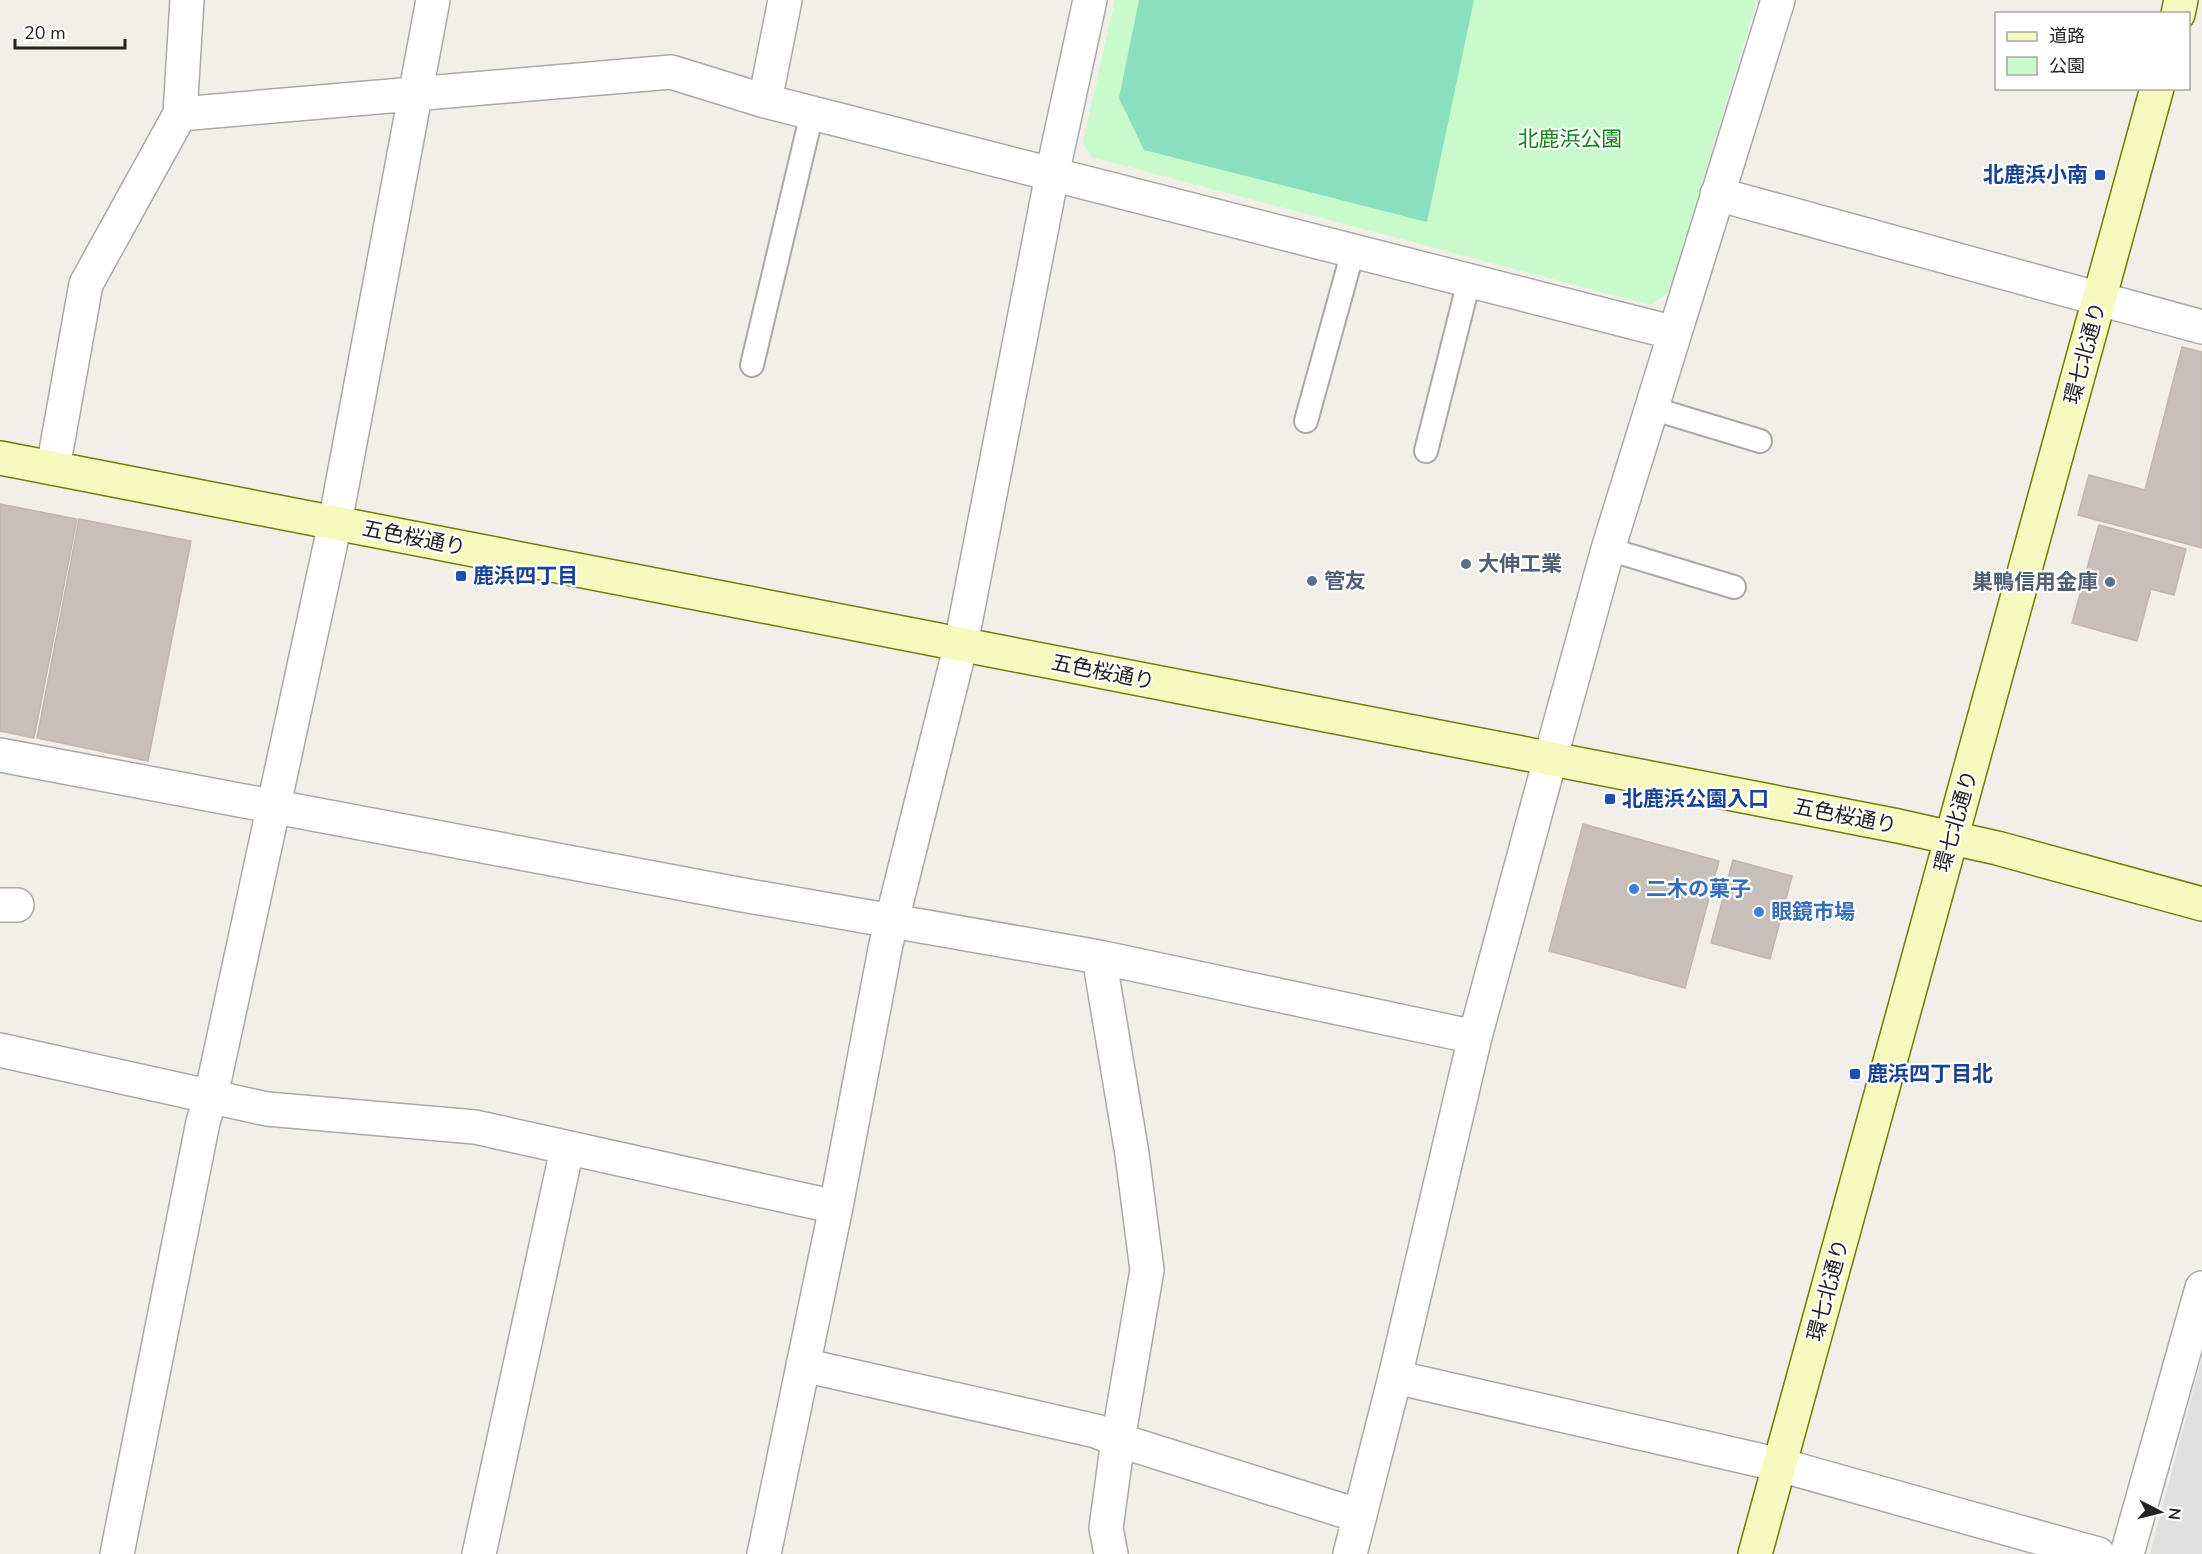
<svg xmlns="http://www.w3.org/2000/svg" width="2202" height="1554" font-family="'Nunito Sans','Noto Sans JP',sans-serif">
<style>
.residential{fill:#e0dfdf}
.park{fill:#c8facc}
.pitch{fill:#88e0be}
.building{fill:#c7bfb8;stroke:#c4b6ab;stroke-width:1.5}
.lines{fill:none;stroke-linecap:round;stroke-linejoin:round}
.lane-casing{stroke:#a9a9a9;stroke-width:26}
.street-casing{stroke:#a9a9a9;stroke-width:36}
.secondary-casing{stroke:#707d05;stroke-width:36}
.lane{stroke:#fff;stroke-width:22}
.street{stroke:#fff;stroke-width:33}
.secondary{stroke:#f7fabf;stroke-width:33}
.transit-dot{fill:#1a4fb4;stroke:#fff;stroke-width:2}
.service-dot{fill:#5c6f8a;stroke:#fff;stroke-width:2}
.shop-dot{fill:#3f7fe0;stroke:#fff;stroke-width:2}
.labels{text-anchor:middle;stroke-width:4.5;stroke-linejoin:round;paint-order:stroke}
.park-label{font-size:21px;fill:#0c8416;stroke:#fff}
.transit-label{font-size:21px;font-weight:bold;fill:#164399;stroke:#fff;text-anchor:start}
.street-label{font-size:21px;fill:#222;stroke:#fff}
.service-label{font-size:21px;font-weight:bold;fill:#4e5e75;stroke:#fff;text-anchor:start}
.shop-label{font-size:21px;font-weight:bold;fill:#366cbe;stroke:#fff;text-anchor:start}
</style>
<rect width="100%" height="100%" fill="#f2efe9"/>
<path class="residential" d="M2202 1358V1554H2150Z"/>
<path class="park" d="M1115 0H1757L1669 292 1651 305 1091 157 1083 142Z"/>
<path class="pitch" d="M1139 0H1474L1427 222 1144 150 1119 98Z"/>
<path class="building" d="M2182 347 2202 352V548L2078 515 2089 475 2145 490Z
M0 504 77 519 34 738 0 731Z
M79 519 191 541 148 761 37 738Z
M2099 525 2186 549 2174 595 2151 589 2137 641 2072 623Z
M1583 824 1719 861 1685 988 1549 951Z
M1733 860 1792 876 1770 959 1711 943Z"/>
<g class="lines">
<defs>
<path id="lane" d="M752 365 812 113
M1651 408 1760 441
M1306 421 1353 251
M1426 451 1469 281
M1608 549 1734 587"/>
<path id="street" d="M765 101 785 0
M180 114 671 72 765 101 1675 333
M1717 194 2202 327
M53 468 86 284 180 114 187 0
M0 755 743 895 1099 957 1475 1037
M0 905H17
M1099 957 1132 1154 1147 1270 1118 1440 1106 1528 1111 1554
M0 1050 267 1109 475 1127 836 1207
M803 1365 1096 1431 1118 1440 1360 1516
M1395 1377 1780 1465 2098 1554
M117 1554 203 1122 211 1096 335 523 433 0
M479 1554 567 1149
M764 1554 836 1207 886 944 961 644 1052 175 1090 0
M1350 1554 1395 1377 1475 1037 1542 789 1608 549 1778 0
M2127 1554 2202 1288"/>
<path id="secondary" d="M2178 14 2181 0
M0 458 1898 826 1997 848 2202 904
M1755 1554 2157 88"/>
</defs>
<use href="#lane" class="lane-casing"/>
<use href="#street" class="street-casing"/>
<use href="#secondary" class="secondary-casing"/>
<use href="#lane" class="lane"/>
<use href="#street" class="street"/>
<use href="#secondary" class="secondary"/>
</g>
<g class="transit-dot">
<rect x="2094" y="169" width="12" height="12" rx="3"/>
<rect x="455" y="570" width="12" height="12" rx="3"/>
<rect x="1604" y="793" width="12" height="12" rx="3"/>
<rect x="1849" y="1068" width="12" height="12" rx="3"/>
</g>
<g class="service-dot">
<circle cx="1466" cy="564" r="6"/>
<circle cx="1312" cy="581" r="6"/>
<circle cx="2110" cy="582" r="6"/>
</g>
<g class="shop-dot">
<circle cx="1634" cy="889" r="6"/>
<circle cx="1759" cy="912" r="6"/>
</g>
<g class="labels">
<g class="park-label">
<text x="1570" y="146">北鹿浜公園</text>
</g>
<g class="transit-label">
<text x="2088" y="182" text-anchor="end">北鹿浜小南</text>
<text x="473" y="583">鹿浜四丁目</text>
<text x="1622" y="806">北鹿浜公園入口</text>
<text x="1867" y="1081">鹿浜四丁目北</text>
</g>
<g class="street-label">
<text transform="translate(2085 353) rotate(-75)" y="7">環七北通り</text>
<text transform="translate(414 538) rotate(11)" y="7">五色桜通り</text>
<text transform="translate(1103 672) rotate(11)" y="7">五色桜通り</text>
<text transform="translate(1845 816) rotate(11)" y="7">五色桜通り</text>
<text transform="translate(1956 821) rotate(-74)" y="7">環七北通り</text>
<text transform="translate(1828 1290) rotate(-75)" y="7">環七北通り</text>
</g>
<g class="service-label">
<text x="1478" y="571">大伸工業</text>
<text x="1324" y="588">管友</text>
<text x="2098" y="589" text-anchor="end">巣鴨信用金庫</text>
</g>
<g class="shop-label">
<text x="1646" y="896">二木の菓子</text>
<text x="1771" y="919">眼鏡市場</text>
</g>
</g>
<rect x="1995" y="12" width="195" height="78" fill="#ffffff" stroke="#a7a7a7" stroke-width="1.5"/>
<rect x="2007" y="32" width="30" height="9" fill="#f7fabf" stroke="#a7a7a7" stroke-width="1.5"/>
<text x="2049" y="42" font-size="18" fill="#222222">道路</text>
<rect x="2007" y="57" width="30" height="18" fill="#c8facc" stroke="#a7a7a7" stroke-width="1.5"/>
<text x="2049" y="72" font-size="18" fill="#222222">公園</text>
<g transform="translate(2160 1512) rotate(97)" stroke="#ffffff" stroke-width="4.5" paint-order="stroke">
<path d="M0-4.5L10 22L0 15L-10 22Z" fill="#222222"/>
<text y="-9" font-size="16" font-weight="bold" text-anchor="middle" fill="#222222">N</text>
</g>
<path d="M15 39v9h110v-9" fill="none" stroke="#222222" stroke-width="3"/>
<text x="24" y="39" font-size="18" fill="#222222" stroke="#ffffff" stroke-width="4.5" paint-order="stroke">20 m</text>
</svg>
